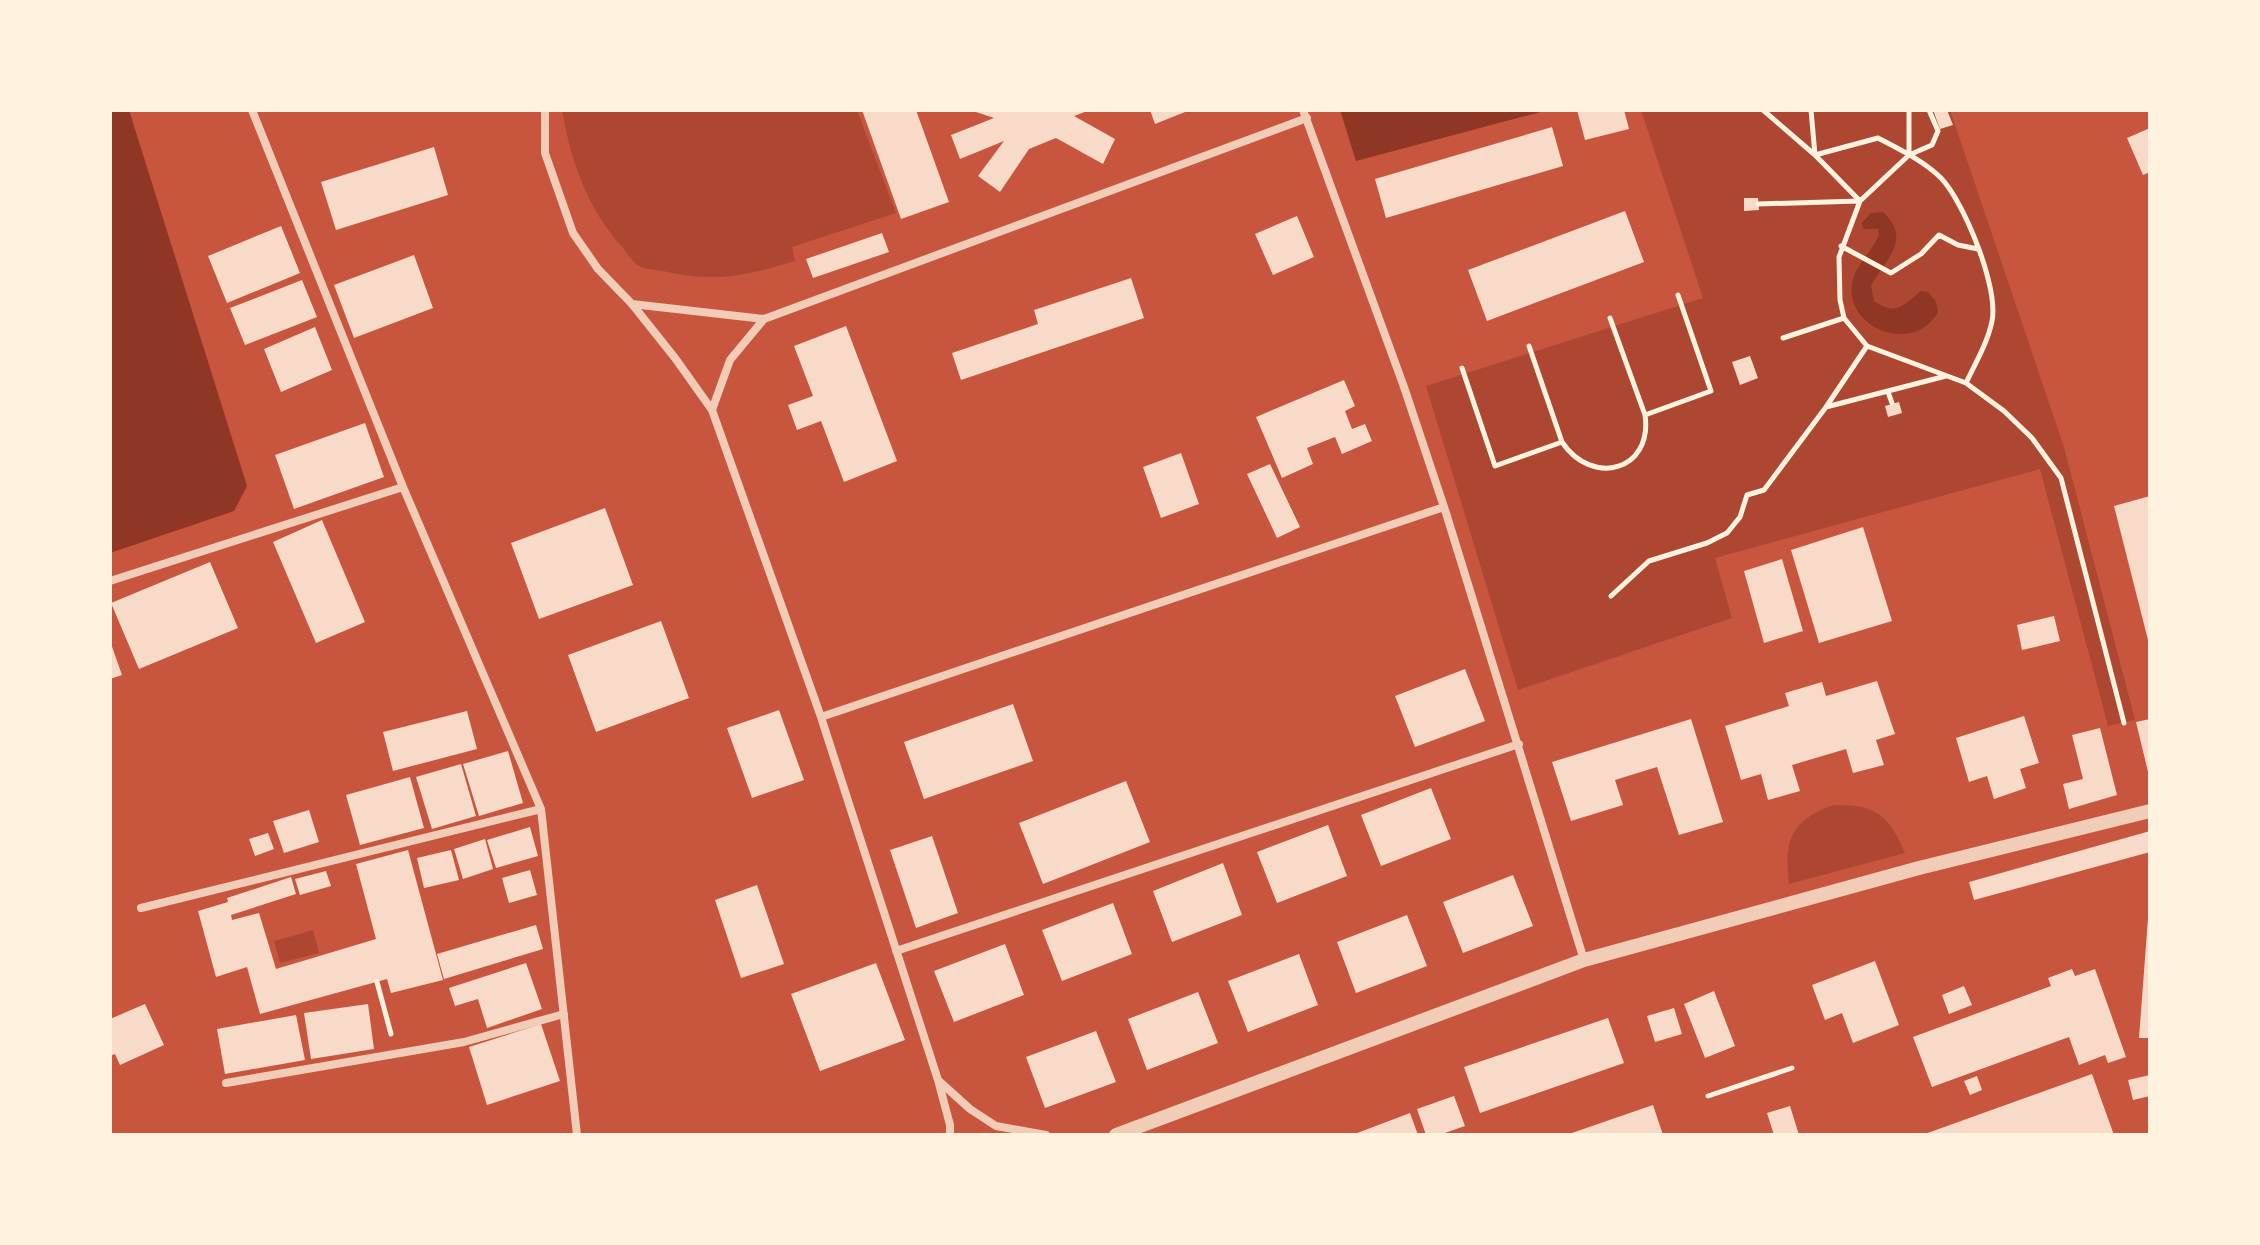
<svg xmlns="http://www.w3.org/2000/svg" width="2260" height="1245" font-family="Quicksand,sans-serif">
<style>
.green{fill:#ae4732}
.water{fill:#8f3625}
.building{fill:#f7dbc8}
.lines{fill:none;stroke-linecap:round;stroke-linejoin:round}
.path{stroke:#fff3e0;stroke-width:5}
.minor{stroke:#f1ccb7;stroke-width:8}
.tertiary{stroke:#f1ccb7;stroke-width:14}
</style>
<rect width="100%" height="100%" fill="#c8553d"/>
<path class="green" d="M562 110H857L896 213 792 247 795 261C745 276 716 283 663 271 656 270 645 269 639 266 633 263 627 253 623 248 587 208 571 162 562 110Z
M1641 110H1950L2064 447 2135 720 2108 726 2040 469 1715 558 1732 618 1518 690 1426 386 1703 298Z
M1834 805C1875 804 1889 815 1905 853L1789 884C1784 841 1790 820 1834 805Z
M313 930 319 953 280 963 274 941Z"/>
<path class="water" d="M110 110H129L247 486 234 511 110 553Z
M1340 110H1548L1356 161Z
M1883 212C1913 240 1885 259 1871 286L1874 301C1896 316 1903 306 1921 291L1928 292 1936 302 1938 312C1914 356 1845 328 1852 284 1855 265 1872 252 1879 235L1878 229H1863L1862 223 1871 213Z"/>
<path class="building" d="M862 110H916L949 202 901 219Z
M970 110H1090L1074 116 1115 139 1103 164 1056 138 1029 149 1000 192 978 176 1004 141 960 159 951 135 994 118Z
M1150 110H1184L1185 112 1155 124Z
M1577 110H1624L1629 129 1585 140Z
M1933 110H1947L1953 125 1940 129Z
M1552 127 1563 166 1386 218 1375 179Z
M2150 128V172L2143 175 2127 138Z
M434 147 448 195 336 230 321 182Z
M1744 198H1758L1759 210 1744 211Z
M1625 211 1644 262 1487 321 1468 270Z
M1297 216 1314 257 1273 275 1255 234Z
M281 226 300 273 227 303 208 256Z
M882 233 889 252 813 278 806 259Z
M414 255 433 308 354 338 334 285Z
M1131 278 1144 318 961 380 952 353 1038 324 1034 310Z
M302 280 317 317 245 345 230 308Z
M846 326 897 461 844 482 821 421 797 430 788 405 813 396 794 346Z
M315 327 332 370 281 392 264 349Z
M1750 356 1758 378 1740 385 1732 362Z
M1344 380 1355 406 1345 411 1352 429 1365 424 1372 441 1342 454 1335 437 1307 448 1313 464 1282 478 1256 417Z
M1899 402 1902 413 1888 417 1885 406Z
M365 423 384 477 294 509 275 455Z
M1181 453 1199 504 1161 518 1143 467Z
M1270 464 1300 527 1277 538 1247 474Z
M2150 496V644H2149L2114 506Z
M605 508 633 585 539 619 511 543Z
M322 520 365 622 316 643 273 542Z
M1863 527 1892 621 1819 643 1791 550Z
M1782 559 1803 631 1764 643 1744 571Z
M210 562 238 628 139 669 111 603Z
M2054 616 2060 641 2022 650 2017 625Z
M661 621 689 698 596 732 568 655Z
M110 641 122 675 110 679Z
M1465 669 1485 721 1415 747 1395 696Z
M1877 681 1895 734 1876 740 1884 765 1853 773 1846 749 1792 765 1800 791 1768 800 1761 774 1741 780 1725 726 1789 706 1785 693 1822 682 1826 696Z
M1013 704 1033 761 924 799 904 742Z
M779 710 804 780 752 798 727 728Z
M467 711 477 749 393 771 383 732Z
M2024 716 2039 763 2020 769 2026 788 1994 799 1987 776 1969 782 1956 738Z
M1691 719 1723 822 1679 835 1657 767 1615 780 1623 805 1571 821 1552 762Z
M2150 719V776H2149L2136 722Z
M2100 728 2117 795 2069 809 2063 784 2083 779 2072 735Z
M508 751 523 803 479 816 463 764Z
M461 764 476 816 432 829 416 777Z
M410 777 424 828 360 845 346 795Z
M1126 781 1150 842 1043 884 1019 823Z
M1431 788 1451 839 1381 866 1361 815Z
M309 810 319 842 284 853 273 821Z
M1328 825 1347 876 1277 903 1257 852Z
M530 827 538 856 496 868 487 840Z
M2150 831V852L1974 900 1969 882Z
M268 833 274 849 255 856 249 839Z
M932 836 958 913 916 928 890 850Z
M485 839 493 869 463 879 454 849Z
M408 850 443 980 391 993 387 979 260 1014 247 967 216 977 198 911 228 902 227 898 291 877 296 894 231 915 232 920 259 913 276 969 376 939 356 864Z
M451 850 459 880 424 888 417 858Z
M1223 863 1242 915 1172 942 1153 891Z
M530 870 537 895 509 903 502 878Z
M326 871 331 886 300 895 295 879Z
M1513 875 1533 926 1463 953 1443 902Z
M757 885 784 964 741 978 715 900Z
M1113 903 1132 954 1062 981 1042 930Z
M1407 915 1427 966 1356 993 1337 942Z
M2148 918H2150V1038H2139Z
M536 925 543 949 444 979 437 954Z
M1005 944 1024 995 954 1022 934 971Z
M1299 954 1318 1005 1248 1032 1228 981Z
M1875 961 1899 1025 1853 1043 1842 1013 1825 1020 1812 985Z
M526 963 542 1009 487 1028 478 999 455 1006 449 988Z
M876 963 905 1040 820 1071 791 994Z
M2072 969 2075 976 2095 969 2126 1057 2108 1063 2105 1055 2079 1065 2069 1037 1932 1087 1913 1037 2051 986 2048 978Z
M1964 986 1972 1005 1949 1014 1942 995Z
M1714 991 1735 1046 1705 1058 1684 1004Z
M1198 992 1218 1043 1147 1070 1128 1019Z
M145 1004 164 1045 120 1065 115 1054 110 1056V1019Z
M368 1004 374 1049 311 1059 304 1013Z
M1674 1008 1682 1034 1655 1042 1647 1016Z
M296 1015 305 1060 225 1074 217 1029Z
M1608 1018 1624 1063 1480 1113 1464 1067Z
M541 1024 560 1081 487 1105 469 1047Z
M1096 1031 1116 1082 1045 1108 1026 1057Z
M2092 1074 2114 1135H1922Z
M2150 1075V1096L2133 1100 2128 1080Z
M1977 1076 1982 1090 1970 1095 1964 1081Z
M1454 1096 1465 1126 1439 1135H1426L1417 1109Z
M1653 1105 1663 1135H1566Z
M1790 1106 1799 1135H1774L1767 1113Z
M1410 1113 1418 1135H1352Z"/>
<g class="lines">
<path class="path" d="M1763 110 1815 155 1860 201
M1811 110 1815 155 1878 138C1899 149 1924 161 1941 178 1964 202 1999 288 1992 321 1988 342 1975 364 1966 383L2004 411 2032 438 2061 478 2124 723
M1909 110V154
M1929 110 1938 131 1932 145 1909 155 1860 201 1839 257 1840 300 1844 318 1867 346 1966 383
M1758 204 1859 201
M1841 246 1891 273 1921 254 1939 235 1958 245 1978 249
M1610 318 1645 415 1711 391 1678 295
M1783 338 1844 318
M1462 368 1495 466 1562 442 1529 346
M1888 392 1892 403
M1826 407 1946 376
M1562 442C1592 487 1653 471 1645 415
M1611 596 1649 561 1707 543 1727 533 1740 517 1747 495 1764 490 1826 407 1867 346
M377 982 391 1034
M1708 1096 1792 1068"/>
<path class="minor" d="M252 110 403 487 541 809 577 1135
M545 110V153L573 233 598 269 632 304 675 358 712 410 821 717 938 1080 950 1125V1135
M1303 110 1404 387 1446 513 1584 960
M632 304 764 319 1307 118
M712 410 730 360 764 319
M110 581 403 487
M821 717 1444 507
M141 908 541 809
M896 951 1519 744
M939 1081 970 1109 996 1126 1046 1135
M226 1083 464 1042 564 1014"/>
<path class="tertiary" d="M1116 1135 1584 960 1919 868 2150 811"/>
</g>
<rect width="2260" height="1245" fill="none" stroke="#fff3e0" stroke-width="224"/>
</svg>
